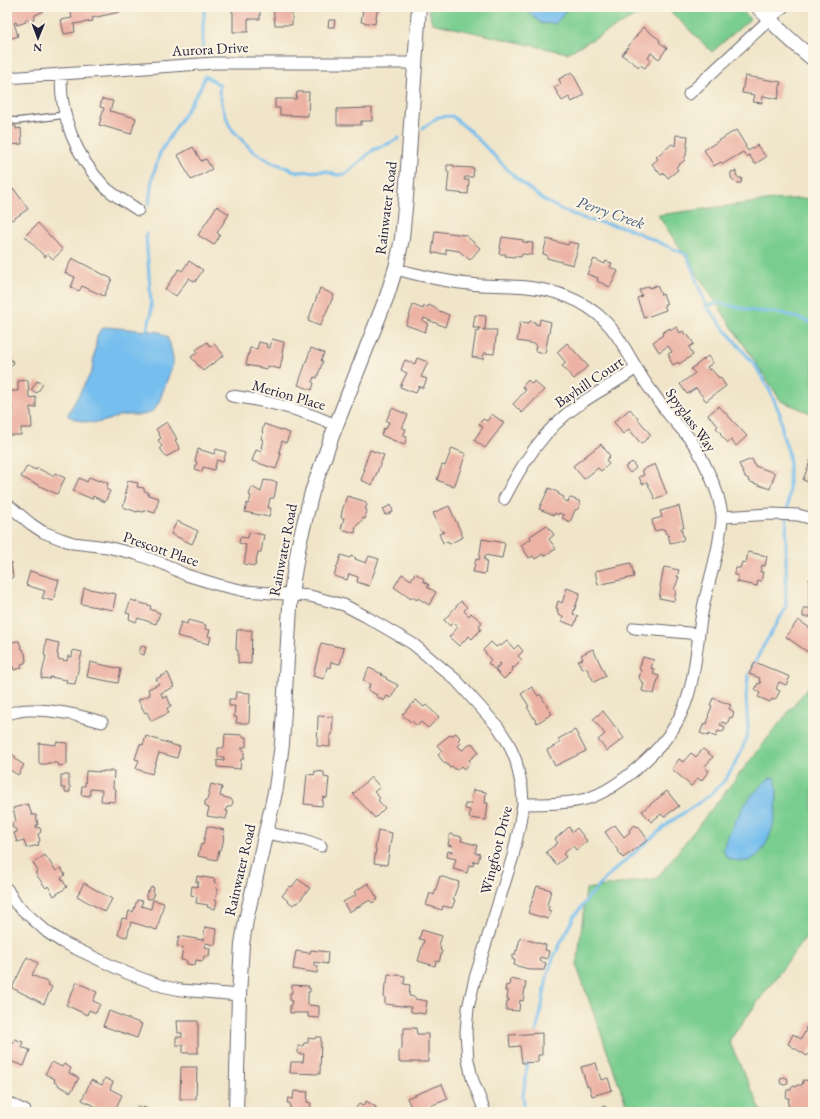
<svg xmlns="http://www.w3.org/2000/svg" width="820" height="1119" font-family="'EB Garamond',serif">
<style>
.green{fill:#79cd8f;stroke:#4e7865}
.water{fill:#75beee;stroke:#4c7094}
.lines{fill:none;stroke-linecap:round;stroke-linejoin:round}
.stream{stroke:#75beee;stroke-width:3}
.building{fill:#ecb2a4}
.service-casing{stroke:#6a666d;stroke-width:8}
.minor-casing{stroke:#6a666d;stroke-width:13}
.tertiary-casing{stroke:#6a666d;stroke-width:16}
.service{stroke:#fff;stroke-width:5.5}
.minor{stroke:#fff;stroke-width:11}
.tertiary{stroke:#fff;stroke-width:14}
.labels{text-anchor:middle;stroke-width:4;stroke-linejoin:round;paint-order:stroke}
.street-label{font-size:15px;fill:#22223b;stroke:#fcf5e5}
.water-label{font-size:16px;font-style:italic;fill:#3f597a;stroke:#fcf5e5}
</style>
<rect width="100%" height="100%" fill="#fcf5e5"/>
<filter id="ink" filterUnits="userSpaceOnUse"><feTurbulence type="fractalNoise" baseFrequency=".025" numOctaves="2"/><feDisplacementMap in="SourceGraphic" scale="8" xChannelSelector="R" yChannelSelector="G"/><feConvolveMatrix kernelMatrix="1 2 1 2 8 2 1 2 1" color-interpolation-filters="sRGB"/></filter>
<filter id="wash" filterUnits="userSpaceOnUse"><feTurbulence type="fractalNoise" baseFrequency=".012" numOctaves="4" result="noise"/><feDisplacementMap in="SourceGraphic" scale="16" xChannelSelector="R" yChannelSelector="G"/><feGaussianBlur stdDeviation="0.9" result="paint"/><feColorMatrix in="noise" values="0 0 0 0 0 0 0 0 0 0 0 0 0 0 0 0 0 1.4 0 .05"/><feComposite in="paint" operator="in"/></filter>
<g filter="url(#wash)">
<rect width="100%" height="100%" fill="#f0e5c9"/>
<path class="green" d="M428 7H653L567 53 432 23Z
M666 7H739L750 19 712 52Z
M813 198V414L781 401 658 215 773 200Z
M813 681V927L729 1041 762 1112H629L577 967 586 889 657 878Z"/>
<path class="water" d="M523 7H570L556 23 542 24Z
M106 327 160 332 167 337 170 344 173 357V364L159 402C149 422 136 412 119 416 113 418 107 421 101 422 91 424 78 421 68 416V414L92 371 97 336C99 331 101 329 106 327Z
M770 778H775C781 800 773 853 748 861 744 862 737 861 733 860 729 859 725 856 724 852 722 844 730 833 733 826 741 808 754 790 770 778Z"/>
<g class="lines">
<path class="stream" d="M203 55V25L205 7
M423 128 438 117 452 116 470 131 516 178 542 199 562 210 588 220 627 228 687 255 706 306 756 367 770 391 780 414 783 436 789 454V492L786 532V608L761 650 754 665
M149 204 152 179 160 153 201 87 205 76 220 85 219 91 224 111 230 127 242 140 253 151 270 161 297 172 325 171 337 175 346 174 373 150 390 143 399 138
M146 234 151 303V315L147 330
M706 306 719 303 754 311 782 313 813 323
M535 1036 541 1011 548 972 554 956 574 917 588 898 610 874 670 822 709 796 725 780 737 761 747 737 748 728 746 696 748 678 751 671
M525 1112 523 1096 528 1059"/>
</g>
<g id="blocks">
<path class="building" d="M7 7H43L44 11 35 15V17L33 20 30 21 28 19 25 20 26 22 17 25 16 22 14 23 18 36 7 40Z
M74 7H118L120 12 92 18 93 21 74 24 75 32 64 34 61 20 72 18 70 8Z
M232 7H260V19H248V32H233V12H232Z
M273 7H302V8L292 9V25H275Z
M361 7H380L379 11H377L375 24 361 22 363 10H360Z
M329 20H335L334 27H328Z
M643 27 660 40 659 42 667 48 659 59 651 53 648 58 651 60 645 68 640 65 639 67 622 55Z
M572 72 584 95 572 102 569 97 562 101 554 87 561 84 559 79Z
M745 76 781 82 778 99 763 96 762 103 753 102 755 95 742 93Z
M297 92H309L308 116 280 115V108H275V99H296Z
M102 99 113 101 110 111 136 118 131 134 99 125 104 108 100 107Z
M372 108V121H361V125H337V109Z
M7 125H9V126H16V129L21 128 22 144 7 145Z
M736 130 746 146H745L748 151 757 145 766 157 755 164 749 155 747 157 743 152 723 164 721 162 714 166 704 150Z
M676 135 688 136 686 156 684 158 685 160 676 167 678 170 668 178 664 173 661 175 652 164 658 159 656 157 672 144 675 146Z
M193 147 201 161 206 159 212 169 191 180 178 155Z
M447 165H454V167L474 168 473 177H465L464 180H469L468 194 447 192 449 172H447Z
M736 171V175L739 178H742L741 183H737L731 178V172Z
M7 178 12 184 9 186 12 190 14 189 28 209 12 220 7 213Z
M217 206 229 214 217 233 220 235 214 245 198 235Z
M38 223 63 250 53 259 48 254 45 257 25 236Z
M435 231 465 235 480 248 470 260 459 251 446 249V254L432 253Z
M502 237 523 240V242L533 243 532 255 522 254 521 257 514 256V257L505 256 506 254H499Z
M547 239 568 245 569 242 579 244 573 265 547 258V255L543 254Z
M72 258 112 279 104 296 82 286 79 291 71 287 75 277 65 273Z
M594 259 605 264 606 261 612 263 610 267 618 271 610 287 597 281 598 278 587 274Z
M189 261 203 270 195 282 189 278 176 296 165 289 179 269 182 271Z
M657 285 661 295 663 294 667 304H664L666 310 644 318 637 298 642 296 639 290 649 286 650 288Z
M320 288 334 295 320 326 308 321Z
M413 305 423 309 424 306 428 307 429 305 437 309V310L449 315 445 327 424 318 423 321 428 323 425 332 406 325Z
M475 315 486 316 485 329H483V330H497L494 354 484 353 483 359 472 357 476 331 479 332 480 328H473Z
M540 319 551 322 545 353 535 351 536 344 517 341 520 322 529 323 530 321 535 322V324L539 325Z
M677 327 680 333 683 331 686 336 688 335 694 344 689 347 693 355 679 364 678 362 673 365 669 358 670 357 668 354 672 352 668 346 659 352 653 342 663 335 662 333 670 328 671 330Z
M272 339 284 342 282 353 283 354 280 369 267 366V369L246 365 250 348 257 349 259 342 267 344 266 347 270 348Z
M207 342 211 347 214 344 224 355 203 371 191 357 198 352 196 350Z
M567 343 588 366 574 379 562 366 566 363 557 352Z
M311 348 324 353 321 361H323L317 378 314 377 312 382 314 383 312 390 298 385Z
M7 355 14 363 7 369Z
M708 356 713 363 707 367 709 370 711 369 719 378 720 377 726 386 706 401 696 388 687 394 680 384 695 373 691 369Z
M417 358 428 362 421 377 427 379 423 388 419 386 416 393 400 387 407 373 401 370 405 360 415 364Z
M28 380 29 398 36 397V408L30 407V411H31L32 428H21V435H8L7 417H13L12 404H7V391H18V381Z
M528 380 532 384 534 381 544 390 522 413 513 404 526 390 522 387Z
M37 381 43 384 37 393 31 390Z
M719 406 747 436 736 446 731 440 728 443 720 434 721 433 716 428 718 426 708 415Z
M392 408 408 415 402 428 406 429 403 436 407 437 404 445 381 435 384 428 386 429 389 422 386 421Z
M630 409 651 435 641 444 629 429 623 434 614 422Z
M492 414 504 423 485 448 474 440 483 427 479 424 483 419 487 421Z
M167 422 177 439 175 440 180 449 166 457 160 448 162 446 158 440 161 438 156 429Z
M264 424 290 433 286 443 282 441 279 452 281 454 276 469 252 461 256 450 262 452 263 448H261L263 440 261 439 263 433 262 432Z
M601 444 610 456 606 460 609 464 601 471 598 468 584 479 573 466Z
M452 448 466 454 454 487 437 480 442 465 445 466Z
M198 449 214 454 216 449 226 452 223 462 217 460 214 470 203 467 202 472 195 469 197 462 195 461Z
M370 450 384 455 372 485 361 480 365 469H363Z
M813 454V484L803 480Z
M752 459 755 466 775 473 770 489 748 481 749 479 745 477 739 464Z
M632 462 636 468 630 473 625 467Z
M655 464 667 494 655 499 647 482 642 484 639 477 644 475 642 470Z
M27 466 36 470 37 468 53 476 55 473 65 478 57 494 21 477Z
M89 477 99 481 100 480 108 483 106 489 110 491 105 502 93 496 92 499 73 491 79 478 87 482Z
M264 480 277 482 274 498H270L268 508H271L269 517 245 512 247 503 249 504 251 496 249 495 252 487 261 492Z
M128 481 138 483 137 487 144 488V491L148 492V495L159 498 155 513 144 510V512L137 511V512L123 507 126 496 124 495 125 493 126 494 127 493 125 492Z
M549 488 559 493 558 494 564 497 563 500 568 502 569 499 571 498 579 501 580 504 578 509 575 510 570 522 562 518 564 515 559 513 558 515 555 513 554 515 539 509Z
M347 496 364 501 367 505 365 509 367 510 365 519 363 518 361 522 356 526 355 533 341 529 344 518H341L342 511Z
M391 505 393 512 385 515 383 509Z
M449 506 463 537 449 544 448 541 443 543 439 534 445 532 444 531 442 532 433 513Z
M679 506 684 528H681L684 540 670 543 668 533 666 534 664 529 654 531 652 520 662 517 660 511Z
M177 521 198 531 192 544 171 534Z
M547 525 554 535 549 539 556 549 544 556 543 554 535 559 533 556 529 558 521 545 531 539 530 536Z
M249 532 264 535 261 552H258L255 566 244 564 246 552 245 551 246 545 239 543 240 537 248 538Z
M482 539 505 543 502 558 485 555 484 560H487L485 574 473 572 476 559 479 560Z
M748 552 767 556 765 566 762 565 760 572H763L761 581 758 580 757 586 737 582 738 575H734L736 568H740L742 562 746 563Z
M341 555 350 558 351 556 356 558 355 559 366 563 369 556 379 559 369 586 357 582 358 577 349 574 347 580 334 576Z
M7 562H11L13 578H7Z
M631 563 634 577 598 585 595 571Z
M664 567 679 570 677 577H679L674 590 676 591 674 601 659 598 661 588 660 587Z
M30 571 59 580 53 601 42 598 45 591 26 585Z
M415 573 424 579 423 581 429 585 427 587 436 592 429 605 418 598 417 600 412 597 411 599 394 587 402 574 411 580Z
M809 579H813V605H809Z
M84 588 116 594 113 610 81 604Z
M567 588 580 593 573 614 578 616 574 626 562 621 563 617 559 615 557 612 558 609 556 608 558 601 562 603Z
M131 600 151 606 150 609 160 613 156 624 138 618 136 622 129 619 130 614 126 613Z
M461 601 467 607 464 611 469 616 471 613 482 622 479 626 481 629 472 639 469 636 459 646 449 637 458 627 453 622 450 626 444 620Z
M803 608H810V617H803Z
M188 620 206 625 205 629 210 630 208 636 211 637 209 644 177 636 181 622 187 624Z
M798 620 813 630V647L809 653 786 637Z
M237 630H252L251 664 238 663V650H236Z
M46 640 59 643 57 654H58V659L67 661 68 656 72 657 73 650 82 652 75 684 66 683 67 680 50 677V679L41 678 46 656 44 655Z
M17 641H19L22 649H23L24 652 25 653 26 661H25V663L21 664 22 668 14 670 13 666 7 668V645H11L12 642Z
M507 641 514 649 518 645 523 651 518 656 522 660 514 668 513 667 512 668 513 670 504 679 495 670 501 664 500 663 494 669 488 663 491 660 483 650 491 642 496 647 499 645 501 646Z
M321 643 344 648 340 664 331 662 330 668 327 667 324 679 313 676Z
M141 646 146 647 144 655 139 653Z
M593 649 606 676 594 682 586 667 582 669 578 661 583 659 581 655Z
M643 657 654 660 651 668 654 669 653 674 659 676 654 694 642 691 644 683 642 682 639 678 641 670 639 669Z
M90 662 121 669 118 683 87 677Z
M755 662 790 677 786 685 779 682 776 689 780 691 775 700 772 699 770 702 758 697 760 693 755 690 758 683 760 684 761 682 759 681 760 678 749 674Z
M369 668 382 674 381 675 387 678 386 679 398 685 391 698 387 696 384 701 376 696 377 695 368 690 370 684 363 680Z
M168 673 174 687 161 693 163 698 167 696 171 706 167 708 169 713 151 721 147 712 145 713 138 700 150 695 148 689 159 684 156 679Z
M532 687 538 696 540 694 552 714 537 723 527 707 529 706 521 694Z
M236 692 250 693 249 723H236L237 717H234L235 706H229V699H235Z
M713 698 731 705 729 709 733 711V712H734L732 718 730 717 727 724 722 722 720 725 724 726 725 728 724 731 721 732 718 731 716 737 709 734 708 736 700 733 704 723 707 724 709 717 708 716 712 706 710 705Z
M416 700 424 707 426 705 439 717 428 728 421 722 417 726 412 721 411 722 402 715Z
M603 711 624 738 607 751 598 740 605 734 593 719Z
M318 716 333 717 332 735H330V747L317 746Z
M575 730 586 751 555 766 547 750 560 743 558 739Z
M456 733 460 738 458 740 461 743 458 746 462 750 472 743 479 752 469 760 471 763 464 769 461 766 456 770 452 766 450 768 446 763 445 764 438 755 442 751 437 745 450 735 451 736Z
M225 734 243 735V737H246V747H242V750H244V759H241L240 769 217 767V760L224 761V757H218V748H224Z
M146 736 180 747 177 758 159 753 152 774 136 769 139 760 135 759 140 744 143 745Z
M56 742 67 743V763L64 765 59 766 58 763H47V764H39V743L56 745Z
M703 749 713 757 704 767 709 771 701 781 698 778 691 786 672 769 679 759 683 762 691 753 696 757Z
M7 751 16 757 15 759 24 765 18 775 10 770 7 774Z
M86 771 103 772V771H114L113 788 116 789 115 802 101 801 102 790 90 789V796L81 795 82 786H85Z
M315 771 324 772V777L329 778 327 798 323 797 322 806 304 804 307 774 314 775Z
M61 775H69V786H70V792H65V788H61Z
M371 777 380 787 374 792 380 798 378 800 385 808 375 818 353 794Z
M211 784 222 787 220 796 231 799 233 802 232 805 229 807H227L226 811H228L226 819 207 816 209 808 206 807 205 805V801L207 800Z
M473 790 486 792 485 803H488L486 820 469 818 470 810 465 809V804H471Z
M667 791 679 806 664 817 661 814 651 822 642 811Z
M28 804 32 815H36L38 825H36V827L40 828 41 831 40 833 38 834 40 841 38 842 39 845 26 848 24 840 17 842 14 833 17 832V829H15L13 828 12 825 13 822 16 821 13 808Z
M615 825 624 837 630 832 629 830 635 825 637 827 638 826 648 840 623 858 605 832Z
M207 826 224 830 223 837H224L222 847H221L220 850H219L217 860 198 856 201 844 203 845Z
M569 827 572 832 577 828 587 841 576 850 573 846 563 854 566 857 556 865 546 852 558 843 555 839Z
M378 830 392 833 387 865 374 863 376 849H375Z
M450 834 462 837 461 841 477 845 475 853 480 854 478 862 474 861 473 866 469 865 467 873 453 869 456 859 447 857 448 851 452 852 453 846 448 845Z
M45 855 56 871 61 868 65 875 61 878 67 887 54 896 48 886 46 888 35 873 38 871 33 863Z
M197 876 215 879 214 882 217 883 216 888 218 889 215 900 217 901 215 909 207 907 208 905 196 903 197 897 191 895 192 886 197 887 199 882H196Z
M440 876 459 882 453 899 455 900 452 908 443 906 442 910 426 905 430 893 434 895Z
M298 879 310 888 297 904 296 902 293 905 282 896 290 886 292 887Z
M84 883 112 899 105 912 77 896Z
M368 883 378 899 372 903 370 900 349 912 343 902 356 895 354 892Z
M537 886 551 890 547 905 549 906 548 910 551 911 548 919 528 913Z
M151 887 154 888 153 892 154 895 153 898 150 899H148L146 897V894L149 891Z
M137 900 143 901 141 906 151 909 153 900 164 903 157 930 131 922 127 937 118 935 122 918 127 919 129 911 133 912Z
M205 927 217 929 215 945 205 943 204 947 210 948 209 957 204 956 203 961 196 960 195 965 187 964V961L181 960 183 947 177 946 179 936 203 940Z
M422 930 442 936 439 945 441 946 440 950 442 951 439 962 436 961 435 966 418 961 424 940 419 939Z
M520 938 546 945 545 950 549 951 547 959 540 957 539 961 546 963 544 970H532L514 965 515 960 512 959 513 955H515L516 950 517 951Z
M311 950 328 952 327 964 314 962V965L318 966 317 973 293 969 296 951 310 953Z
M27 957 38 963 32 975 49 983 48 985 52 987 44 1004 12 988Z
M388 974 405 976 404 984 410 985 409 996 415 997V999L427 1001 425 1014 411 1012V1007L385 1004V997H384V996L385 984H387Z
M510 979 526 982 523 1001 520 1000 519 1011 506 1010 507 1001H509V999H507L508 991H505L506 985 509 986Z
M77 982 97 992 93 1001 100 1004 96 1013 89 1010 87 1015 66 1005Z
M292 985 309 986 308 988H310V992H308V1005L319 1006V1018L308 1017V1013H290V1005H291L292 1001H290V993H292Z
M109 1011 142 1024 137 1038 103 1026Z
M813 1020V1046L807 1056 788 1044 793 1034 801 1039 806 1030 805 1029 809 1022 811 1023Z
M177 1021H198V1053H183V1045H176V1037H182V1033H178Z
M404 1028H416L417 1034H428V1062H399V1050L402 1049V1034H404Z
M542 1033V1055H538V1062L522 1063 520 1046 510 1047 509 1035Z
M316 1037H321L320 1074 290 1073 291 1062H303L304 1054H298V1046H303L304 1043H308V1038L315 1039Z
M15 1039 23 1042 21 1047 30 1050 24 1066 7 1060V1041L13 1043Z
M52 1062 62 1067 64 1064 71 1068 69 1073 79 1078 71 1092 59 1086V1085L54 1082 55 1079 45 1074Z
M596 1063 601 1080 608 1078 612 1090 592 1096 589 1086H587L581 1067Z
M181 1067H197L196 1099H180Z
M780 1081a4 4 0 1 1 8 0a4 4 0 1 1-8 0Z
M105 1078 113 1082 110 1089 122 1095 114 1112H97L99 1108 82 1100 91 1080 102 1085Z
M803 1080 813 1081V1094L810 1093V1095L811 1096 810 1102H812L811 1105 813 1106V1112H789V1106H788L789 1098H786L787 1090H791V1088L794 1086 796 1087 797 1085H802Z
M442 1084 448 1099 422 1109 423 1111 419 1112H413L407 1098Z
M294 1091 308 1092 307 1102 311 1103 310 1112H287L288 1109H290V1103H287L288 1098 293 1099Z
M366 1101 376 1107 373 1112H353L359 1104 363 1106Z
M137 1106 142 1109 144 1107 151 1111 150 1112H131L133 1108 135 1110Z
M605 1106 607 1111 609 1110 610 1112H595V1110Z"/>
</g>
</g>
<g filter="url(#ink)">
<use href="#blocks" fill-opacity="0" stroke="#6a666d" stroke-width="1"/>
<g class="lines">
<defs>
<path id="service" d="M7 120 17 121 65 115"/>
<path id="minor" d="M61 74C60 116 75 156 105 187 114 196 127 202 138 210
M7 78 214 63H415
M689 94 783 7
M395 269C420 275 444 282 470 284 484 286 498 285 512 286 542 287 572 294 596 313 619 331 629 358 645 382 653 393 661 405 670 416 679 427 690 437 697 449 705 464 713 480 718 496 719 502 722 510 722 517 722 522 721 528 720 533 717 559 708 583 703 608 697 637 697 667 688 696 686 703 683 710 680 716 666 747 619 789 586 799 566 804 544 804 523 804
M232 396C268 401 303 410 336 425
M504 499C522 464 544 429 577 406 596 392 618 382 636 368
M7 504 31 524 43 532 61 539 73 543 107 547 136 554 164 564 186 575 219 585 245 591 310 596 344 605 365 616 413 644 456 680 498 727 509 744 516 761 522 788 523 804 519 828 513 856 475 978 468 1008 466 1032 468 1060 472 1078 485 1112
M722 517 771 514 798 515 813 519
M634 628 699 634
M7 714C14 712 21 710 28 710 53 709 79 715 102 722
M266 833 305 840 321 846
M7 889 16 904 47 932 62 942 127 973 162 986 181 990 239 995"/>
<path id="tertiary" d="M758 7C775 26 793 43 813 59
M7 1104 24 1112
M236 1112 239 995 242 944 246 920 276 788 282 744 290 606 293 580 299 544 312 492 333 433 387 296 397 264 402 238 406 197 419 7"/>
</defs>
<use href="#service" class="service-casing"/>
<use href="#minor" class="minor-casing"/>
<use href="#tertiary" class="tertiary-casing"/>
<use href="#service" class="service"/>
<use href="#minor" class="minor"/>
<use href="#tertiary" class="tertiary"/>
</g>
</g>
<g class="labels">
<g class="street-label">
<text transform="translate(210 49) rotate(-3)" y="5">Aurora Drive</text>
<text transform="translate(386 208) rotate(-83)" y="5">Rainwater Road</text>
<text transform="translate(589 382) rotate(-34)" y="5">Bayhill Court</text>
<text transform="translate(289 395) rotate(16)" y="5">Merion Place</text>
<text transform="translate(691 420) rotate(54)" y="5">Spyglass Way</text>
<text transform="translate(161 549) rotate(19)" y="5">Prescott Place</text>
<text transform="translate(283 550) rotate(-79)" y="5">Rainwater Road</text>
<text transform="translate(496 850) rotate(-76)" y="5">Wingfoot Drive</text>
<text transform="translate(240 870) rotate(-77)" y="5">Rainwater Road</text>
</g>
<g class="water-label">
<text transform="translate(611 212) rotate(19)" y="6">Perry Creek</text>
</g>
</g>
<rect width="820" height="1119" fill="none" stroke="#fcf5e5" stroke-width="24"/>
<g transform="translate(38 38) rotate(181)" stroke="#fcf5e5" stroke-width="3" paint-order="stroke">
<path d="M0-3L7 15L0 10L-7 15Z" fill="#22223b"/>
<text y="-6" font-size="11" font-weight="bold" text-anchor="middle" fill="#22223b">N</text>
</g>
</svg>
